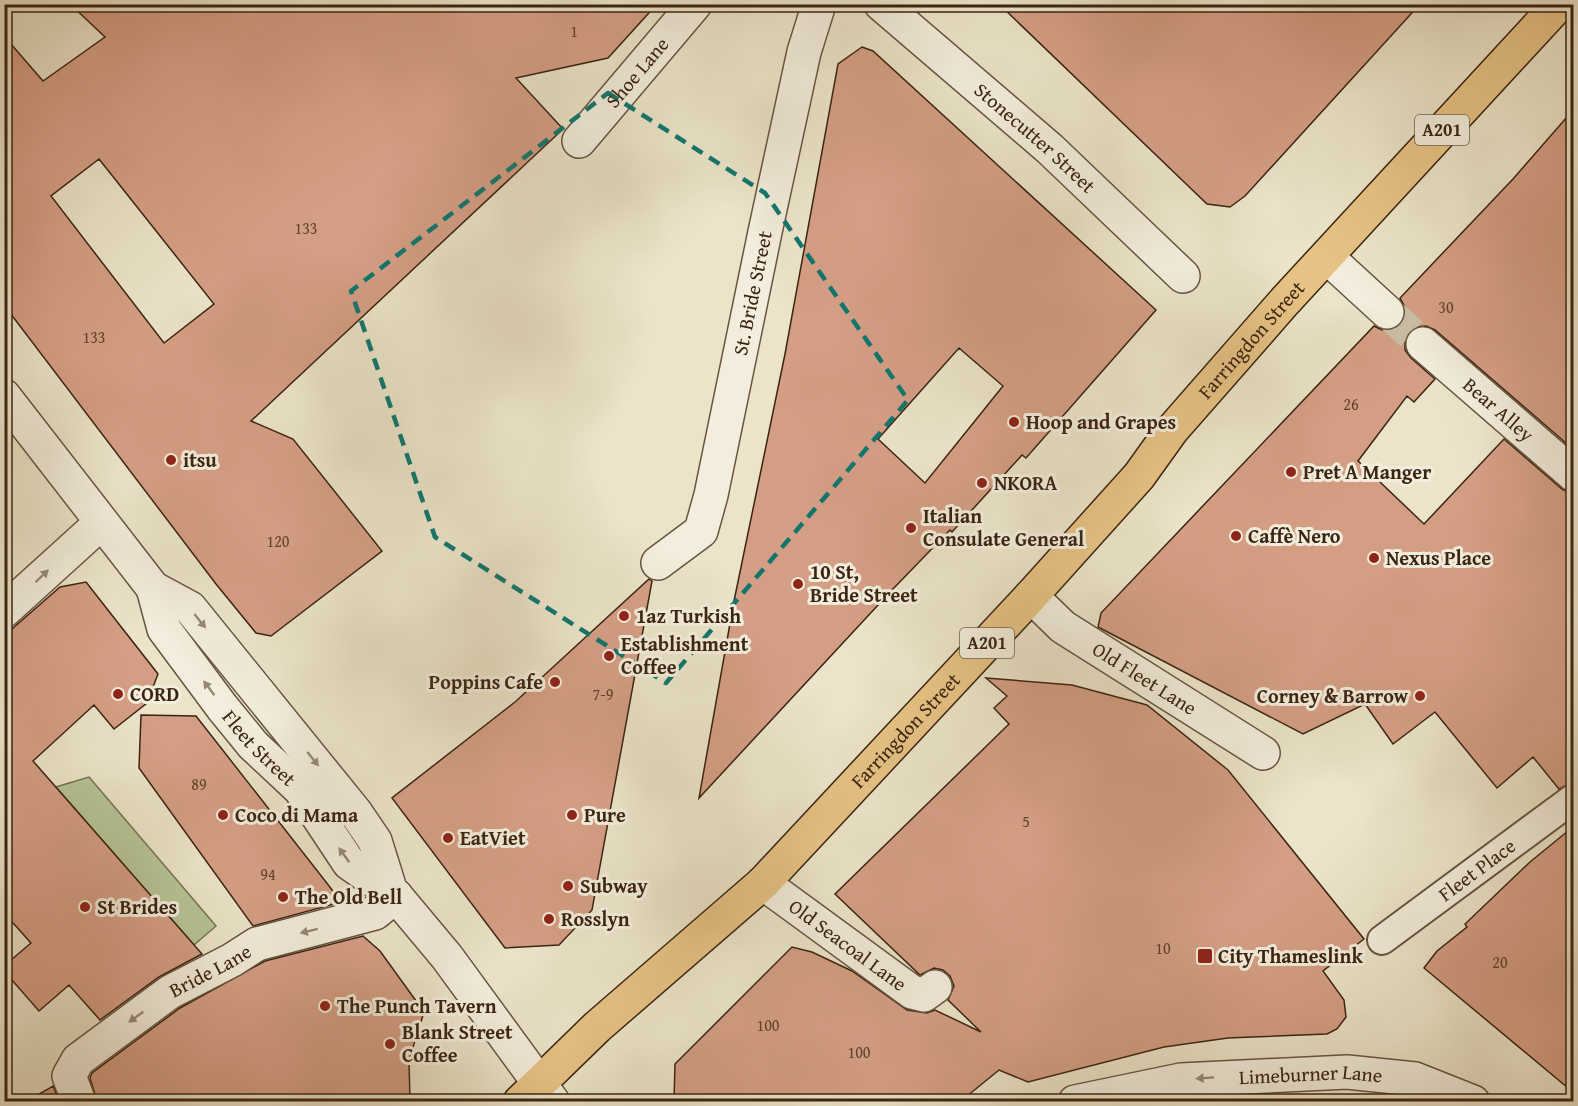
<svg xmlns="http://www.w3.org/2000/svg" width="1578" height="1106" font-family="'Gentium Book Plus',serif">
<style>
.green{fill:#b6c497;stroke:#787454;stroke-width:1.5}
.building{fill:#d49e84;stroke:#3b2412;stroke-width:1.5;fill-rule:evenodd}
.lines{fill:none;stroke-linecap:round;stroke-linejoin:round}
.minor-tunnel{stroke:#c8bea4;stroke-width:33;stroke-dasharray:33 16;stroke-linecap:butt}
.pedestrian-casing{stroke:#675440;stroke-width:32}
.minor-casing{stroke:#675440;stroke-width:36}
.tertiary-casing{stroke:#675440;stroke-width:36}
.primary-casing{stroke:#3b2412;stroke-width:36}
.pedestrian{stroke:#f2eddc;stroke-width:28}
.minor{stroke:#f2eddc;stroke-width:33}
.tertiary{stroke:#f2eddc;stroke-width:33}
.primary{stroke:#e6c284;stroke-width:33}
.oneway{fill:#968877}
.marked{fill:none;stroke:#0f766e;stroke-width:4.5;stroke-dasharray:12 8;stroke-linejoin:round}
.poi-dot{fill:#8f2418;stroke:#f2eddc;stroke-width:2}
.labels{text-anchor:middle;stroke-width:6;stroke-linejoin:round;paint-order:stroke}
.number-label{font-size:16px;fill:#61422e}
.shield{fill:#f2eddc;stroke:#72604f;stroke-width:1.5}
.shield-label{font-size:18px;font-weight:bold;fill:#3b2412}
.street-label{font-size:20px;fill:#3b2412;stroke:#f2eddc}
.poi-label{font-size:20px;font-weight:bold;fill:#3b2412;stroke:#f2eddc;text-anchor:start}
</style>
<rect width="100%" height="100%" fill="#ebe4c9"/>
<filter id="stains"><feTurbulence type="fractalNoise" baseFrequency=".00333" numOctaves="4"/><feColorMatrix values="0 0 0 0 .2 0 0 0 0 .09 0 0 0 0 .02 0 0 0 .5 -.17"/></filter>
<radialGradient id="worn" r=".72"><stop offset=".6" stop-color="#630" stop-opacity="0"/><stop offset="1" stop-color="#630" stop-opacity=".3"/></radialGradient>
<path class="green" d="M89 777 216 926 194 945 56 787Z"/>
<path class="building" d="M70 4H657L608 58 516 78 563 129 251 421 293 439 382 551 271 636 256 633 216 584 4 305V36L43 81 105 37ZM99 159 214 304 164 343 51 196Z
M999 4H1420L1245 196 1230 207 1207 204Z
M862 47 873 51 1156 310 1026 458 1022 455 952 532 950 530 892 590 699 798 734 601 785 354 838 64ZM959 348 1003 386 925 483 878 439Z
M1574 109V450L1435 330 1426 326 1416 327 1409 331 1405 340V350L1411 358 1435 379 1414 402 1407 396 1358 461 1424 524 1504 439 1562 489 1574 495V782L1559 789 1533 757 1497 788 1435 712 1393 744 1365 704 1303 734 1098 627 1101 613 1374 326 1382 330H1392L1401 324 1405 317V307L1400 298 1513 179Z
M649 579 652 581 592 910 559 945 505 948 392 798 515 702Z
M86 582 158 674 147 703 114 729 94 705 33 761 202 954 159 977 100 1020 69 985 39 1011 4 971V966L31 943 4 913V636L60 587Z
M986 678 1072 685 1147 705 1228 770 1364 939 1323 971 1344 1000 1346 1017 1337 1029 1327 1034 1228 1038 1164 1047 1028 1082 999 1070 961 1101H674L675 1064 792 947 812 952 852 971 907 1010 927 1013 935 1010 981 1032 948 1000 954 986 950 976 943 970 934 968 920 975 835 894 1009 724 994 708 1007 696Z
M141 715 196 716 326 882 339 899 338 903 253 926 139 768Z
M1574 826V1093L1424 968 1437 951 1467 927 1465 924 1530 862Z
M363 936 380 951 424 1012 409 1060 410 1101H97L90 1078 92 1073 180 1008 265 961Z
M53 1086 59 1101H27Z"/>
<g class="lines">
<path class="minor-tunnel" d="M1387 312 1423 344"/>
<defs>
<g id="pedestrian">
<path id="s1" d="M1382 940 1574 798"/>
</g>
<g id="minor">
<path id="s2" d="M881 4 1050 149 1183 276"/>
<path id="s3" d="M579 141 695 4"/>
<path d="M1327 257 1387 312"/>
<path id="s4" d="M1423 344 1574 475"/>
<path id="s5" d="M658 563 701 531 711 495 765 232 804 52 819 4"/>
<path id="s6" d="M1031 596 1063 627 1263 753"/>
<path d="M4 611 101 523"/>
<path id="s7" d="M763 883 912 992 924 995 935 987"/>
<path id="s8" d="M79 1102 69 1076 78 1060 170 992 232 960 257 944 375 913 396 896"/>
<path id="s9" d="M1075 1102 1181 1080 1347 1072 1415 1079 1473 1102"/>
</g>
<g id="tertiary">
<path d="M4 396 153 588 190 608 356 813 375 841 390 889"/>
<path id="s10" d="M153 588 164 629 222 707 253 745 300 789 349 863 396 896 447 957 553 1102"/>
</g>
<g id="primary">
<path id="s11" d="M520 1102 597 1027 763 883 1031 596 1139 476 1172 430 1285 301 1559 4"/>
</g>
</defs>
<use href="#pedestrian" class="pedestrian-casing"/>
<use href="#minor" class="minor-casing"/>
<use href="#tertiary" class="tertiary-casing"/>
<use href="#primary" class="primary-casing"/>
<use href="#pedestrian" class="pedestrian"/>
<use href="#minor" class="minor"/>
<use href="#tertiary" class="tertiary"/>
<use href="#primary" class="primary"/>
</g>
<defs><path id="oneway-solid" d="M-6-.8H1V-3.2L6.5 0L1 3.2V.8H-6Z" transform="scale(1.5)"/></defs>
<g class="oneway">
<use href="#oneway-solid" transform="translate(42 576) rotate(-44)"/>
<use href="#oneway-solid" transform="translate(200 621) rotate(51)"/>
<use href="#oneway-solid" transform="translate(209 688) rotate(-127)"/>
<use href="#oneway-solid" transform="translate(313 759) rotate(51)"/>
<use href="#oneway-solid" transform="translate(344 855) rotate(-126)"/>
<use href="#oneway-solid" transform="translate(309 931) rotate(166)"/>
<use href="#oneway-solid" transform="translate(136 1017) rotate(144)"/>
<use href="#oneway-solid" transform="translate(1205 1078) rotate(176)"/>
</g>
<path class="marked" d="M608 93 765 193 908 400 666 683 435 537 351 291Z"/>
<g class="poi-dot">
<circle cx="1014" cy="422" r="6"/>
<circle cx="171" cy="460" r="6"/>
<circle cx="1291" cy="472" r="6"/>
<circle cx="982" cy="483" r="6"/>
<circle cx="911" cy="528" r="6"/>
<circle cx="1236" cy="536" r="6"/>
<circle cx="1374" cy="558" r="6"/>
<circle cx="798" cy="584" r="6"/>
<circle cx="624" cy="616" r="6"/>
<circle cx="609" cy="656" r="6"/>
<circle cx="555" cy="682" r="6"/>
<circle cx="118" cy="694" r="6"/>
<circle cx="1420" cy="696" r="6"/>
<circle cx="223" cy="815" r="6"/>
<circle cx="572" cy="815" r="6"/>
<circle cx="448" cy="838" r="6"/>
<circle cx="568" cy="886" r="6"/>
<circle cx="283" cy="897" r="6"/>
<circle cx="85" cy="907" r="6"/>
<circle cx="549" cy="919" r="6"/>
<rect x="1197" y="948" width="16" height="16" rx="3"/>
<circle cx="325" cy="1006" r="6"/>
<circle cx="390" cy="1044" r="6"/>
</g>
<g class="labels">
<g class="number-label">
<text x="574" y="37">1</text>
<text x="306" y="234">133</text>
<text x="1446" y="313">30</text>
<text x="94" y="343">133</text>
<text x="1351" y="410">26</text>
<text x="278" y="547">120</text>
<text x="603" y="700">7-9</text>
<text x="199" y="790">89</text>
<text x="1026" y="827">5</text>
<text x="268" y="880">94</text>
<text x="1163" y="954">10</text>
<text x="1500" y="968">20</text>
<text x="768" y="1031">100</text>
<text x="859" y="1058">100</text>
</g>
<g class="shield">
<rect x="1415" y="115" width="54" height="30" rx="4.5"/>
<rect x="960" y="628" width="54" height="30" rx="4.5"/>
</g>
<g class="shield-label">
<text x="1442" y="136">A201</text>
<text x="987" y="649">A201</text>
</g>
<g class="street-label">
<text dy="7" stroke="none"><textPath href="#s3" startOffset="90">Shoe Lane</textPath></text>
<text dy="7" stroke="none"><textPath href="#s2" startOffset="204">Stonecutter Street</textPath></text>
<text dy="7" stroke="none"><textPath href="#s5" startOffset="297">St. Bride Street</textPath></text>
<text dy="7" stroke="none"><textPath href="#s11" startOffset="1058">Farringdon Street</textPath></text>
<text dy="7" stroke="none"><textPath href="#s4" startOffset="100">Bear Alley</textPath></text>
<text dy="7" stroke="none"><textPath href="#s6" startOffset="141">Old Fleet Lane</textPath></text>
<text dy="7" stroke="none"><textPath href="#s11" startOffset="536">Farringdon Street</textPath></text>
<text dy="7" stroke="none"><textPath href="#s10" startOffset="195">Fleet Street</textPath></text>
<text dy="7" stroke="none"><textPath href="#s1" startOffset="118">Fleet Place</textPath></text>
<text dy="7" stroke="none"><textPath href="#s7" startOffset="105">Old Seacoal Lane</textPath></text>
<text dy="7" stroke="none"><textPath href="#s8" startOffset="206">Bride Lane</textPath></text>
<text dy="7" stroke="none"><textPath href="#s9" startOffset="238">Limeburner Lane</textPath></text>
</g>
<g class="poi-label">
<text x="1026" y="429">Hoop and Grapes</text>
<text x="183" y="467">itsu</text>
<text x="1303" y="479">Pret A Manger</text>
<text x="994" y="490">NKORA</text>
<text x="923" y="523">Italian<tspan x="923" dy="23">Consulate General</tspan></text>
<text x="1248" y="543">Caffè Nero</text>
<text x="1386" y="565">Nexus Place</text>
<text x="810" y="579">10 St,<tspan x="810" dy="23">Bride Street</tspan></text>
<text x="636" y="623">1az Turkish</text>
<text x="621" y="651">Establishment<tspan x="621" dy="23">Coffee</tspan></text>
<text x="543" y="689" text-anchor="end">Poppins Cafe</text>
<text x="130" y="701">CORD</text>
<text x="1408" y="703" text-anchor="end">Corney &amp; Barrow</text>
<text x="235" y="822">Coco di Mama</text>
<text x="584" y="822">Pure</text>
<text x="460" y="845">EatViet</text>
<text x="580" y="893">Subway</text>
<text x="295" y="904">The Old Bell</text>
<text x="97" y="914">St Brides</text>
<text x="561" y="926">Rosslyn</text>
<text x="1218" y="963">City Thameslink</text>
<text x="337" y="1013">The Punch Tavern</text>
<text x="402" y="1039">Blank Street<tspan x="402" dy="23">Coffee</tspan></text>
</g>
</g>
<rect width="1578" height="1106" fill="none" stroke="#ebe4c9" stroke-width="24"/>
<rect x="6" y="6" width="1566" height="1094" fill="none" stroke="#3b2412" stroke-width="3"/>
<rect x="12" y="12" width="1554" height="1082" fill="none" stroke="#3b2412" stroke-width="1.5"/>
<rect width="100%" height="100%" filter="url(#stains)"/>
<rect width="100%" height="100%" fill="url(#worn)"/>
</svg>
